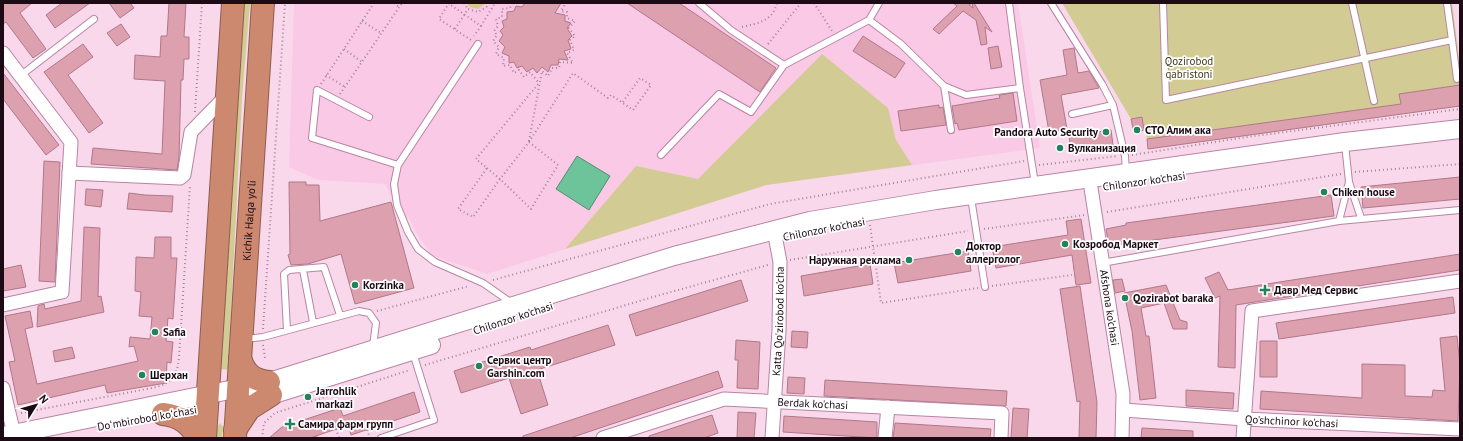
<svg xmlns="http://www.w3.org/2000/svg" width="1463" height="441" font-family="'PT Sans',sans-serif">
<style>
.built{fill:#fac9e6}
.green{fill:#d2cc94}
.water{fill:#6dc49b;stroke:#558c73}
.building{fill:#dca0af;stroke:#b17887}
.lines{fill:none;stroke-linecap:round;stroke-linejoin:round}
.lane-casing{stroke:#b785a3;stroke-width:8}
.street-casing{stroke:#b785a3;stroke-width:15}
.secondary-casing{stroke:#b785a3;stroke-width:20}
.highway-casing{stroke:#8e5d50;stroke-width:24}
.path{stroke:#a18596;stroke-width:2;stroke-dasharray:1 3;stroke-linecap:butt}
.lane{stroke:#fff;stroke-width:6}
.street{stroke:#fff;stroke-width:13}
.secondary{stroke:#fff;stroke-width:18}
.highway{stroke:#cc896f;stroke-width:22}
.poi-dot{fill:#20835d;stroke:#fff;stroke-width:1.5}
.labels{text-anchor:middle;stroke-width:3.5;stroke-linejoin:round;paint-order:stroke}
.park-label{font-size:11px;fill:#413c19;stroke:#fff}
.poi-label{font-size:11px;font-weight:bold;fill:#1c0a15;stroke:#fff;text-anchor:start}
.street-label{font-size:11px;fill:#1c0a15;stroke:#fff}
</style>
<rect width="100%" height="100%" fill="#fad8ec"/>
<path class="built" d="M294 3H1018L1040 148 766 185 487 274 433 256 418 236 409 218 403 219 385 184 318 180 289 167Z"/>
<path class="green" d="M244 3H250L242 98 228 370 221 369Z
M467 3H486L478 9 470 7Z
M1062 3H1452L1460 66V85L1399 94 1401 104 1147 139 1142 117 1131 119Z
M822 54 888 108 896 140 912 165 766 185 565 249 636 166 698 179Z
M220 423 223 427 222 438H217V427Z"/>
<path class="water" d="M577 156 610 176 589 210 556 189Z"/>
<path class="building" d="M3 3H32L20 13 46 49 33 58 6 22 3 24Z
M62 3H90L55 28 46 15Z
M109 3H130L134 8 120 18Z
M169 3H186L184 37H189V59H184L183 80H181L179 157 177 170 91 164 93 148 162 154 165 81 134 79 135 55 160 57 161 36H167Z
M525 3H561L555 13 565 15V21L571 23 567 28 572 36 568 40 571 49 564 51 568 60 559 59 558 65H551L548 72 542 67 537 73 533 68 527 72 522 66 517 68 514 62 509 63V56L502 53 505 47 499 41 503 35 500 31 504 27 502 21 507 19V12L514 11 516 6 522 7Z
M627 3H679L776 68 760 92Z
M953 3H972L969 5 973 8 972 3H974L992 32 985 27 987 44 981 45 976 20 963 11 939 34 933 29 957 6Z
M121 24 130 37 117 46 107 33Z
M863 36 905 63 895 78 853 51Z
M83 44 93 57 68 75 103 123 89 133 44 72Z
M998 46 1002 67 991 69 988 48Z
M1074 48 1078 73 1089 71 1099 88 1061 95 1067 129 1049 132 1040 80 1067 75 1063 50Z
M3 73 59 145 46 155 3 99Z
M1460 85V106L1148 149 1147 139 1401 104 1399 94Z
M1013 93 1017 121 959 130 957 123 955 124 952 106 1000 98 999 95Z
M939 105V108L943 107 946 125 901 131 898 111Z
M1142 117 1144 130 1134 133 1131 119Z
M1111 130 1113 145 1071 151 1069 136Z
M44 161 60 162 55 282 39 281Z
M1460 177V199L1363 208 1361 187Z
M289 182H306V185H319L320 221 391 202 414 288 355 304 341 254 308 264 291 265 288 255 290 254Z
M86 189 103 190 101 207 85 205Z
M129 193 145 195 173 196 172 212 127 209Z
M1331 195 1334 216 1109 246 1106 229 1126 225V223Z
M1081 219 1091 283 1076 285 1072 255 996 268 992 247 1068 235 1066 221Z
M84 227 100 228 98 297 101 296 104 312 37 327 38 306 44 304 45 309 81 301Z
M155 237H171V258H177L173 319 168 318 166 341 173 342 171 363 167 362 166 383 107 393 105 385 18 405 9 362 15 361 5 316 30 311 33 327 25 329 37 384 138 361 134 346 129 347 130 337 150 339 152 317 139 316 141 292 135 291 136 257 154 258Z
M968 251 971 271 898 283 894 263Z
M1460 254V270L1236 305 1235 368 1218 367 1220 296 1215 298 1205 278 1219 272 1228 290Z
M870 264 873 284 804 296 801 276Z
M21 265 26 287 3 291V269Z
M1122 279 1125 291 1115 293 1113 280Z
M741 280 748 301 636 336 629 315Z
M1166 285 1180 320 1187 322V329H1173L1164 303 1141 308 1146 336H1149L1156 398 1140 400 1132 331 1124 293Z
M1080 286 1097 402 1096 438H1079L1080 401 1077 402 1060 289Z
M1453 297 1455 313 1279 339 1276 323Z
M608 325 615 345 537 370 548 405 521 414 509 378 461 393 454 371 530 347 531 350Z
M792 331 808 332 807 348 791 347Z
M1457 336 1460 365 1458 421 1260 409 1261 391 1362 398V364L1405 365V396L1432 397 1433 390 1445 391 1440 338Z
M736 340 760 342 758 389 737 388 738 360H735Z
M1260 341H1277V377H1260Z
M72 347 75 358 55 362 53 351Z
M718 371 723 387 570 438H523V436Z
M788 377 805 378 804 394 787 393Z
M825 380 1007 391 1006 406 824 396Z
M1186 390 1234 393 1233 409 1186 406Z
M414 392 420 412 351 435 348 425 310 438H269L282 427 340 408 343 416Z
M1013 408 1029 409 1027 438H1011Z
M738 412 756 413 754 438H737Z
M712 415 718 433 704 438H649V436Z
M784 416 877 422V438L783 432Z
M895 423 991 429 990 438H893Z
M1142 428 1193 431V438H1141Z"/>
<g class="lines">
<defs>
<path id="lane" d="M699 3 731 30 784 65 869 20 879 3
M1009 3 1020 88
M1051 3 1102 84 1113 105
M1163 3 1166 100 1452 40 1447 3
M1352 3 1374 101
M869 20 901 44 944 86 966 95 1020 88 1035 184
M1452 40 1457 79
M478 44 398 165 394 184 397 205 408 232 418 249 435 262 483 283 513 304
M20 76 94 19
M944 86 951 130
M1072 114 1113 105 1125 156 1126 172
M369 117 317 90 312 138 398 165
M1345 144 1349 182 1361 218
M661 155 719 94 751 112 784 65
M972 204 985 287
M1339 221 1349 182
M1102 263 1339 221 1460 210
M303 270 313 322
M287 330 284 274 289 270 324 267 340 315
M245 339 263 337 359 311 369 313 376 323 373 346
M381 438 434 420 413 353"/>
<g id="street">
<path d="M3 53 71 142 62 292 3 305"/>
<path d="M69 173 180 178 184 175 191 132 227 95"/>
<path id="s1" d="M1091 188 1123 394 1122 438"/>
<path d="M3 388 15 438"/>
<path id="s2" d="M1124 410 1244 419 1460 429"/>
<path id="s3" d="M603 438 724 399 1002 413 1001 438"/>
<path id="s4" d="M772 438 779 331 780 262 774 230"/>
<path d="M885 438 888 407"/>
<path d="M1243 438 1252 311 1460 281"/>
</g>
<path id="secondary" d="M258 397 271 395 431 345
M3 436 269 382 674 256 810 221 936 200 1345 142 1460 129"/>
<g id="highway">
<path d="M240 358C245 374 253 380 269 382"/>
<path d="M163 414C181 416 189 424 199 438"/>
<path d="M235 430 249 409 271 395"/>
<path d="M205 438 233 3"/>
<path id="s5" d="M235 438 263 3"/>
</g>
</defs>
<use href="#lane" class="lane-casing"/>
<use href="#street" class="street-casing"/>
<use href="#secondary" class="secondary-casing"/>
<use href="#highway" class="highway-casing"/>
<path class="path" d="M394 3 399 7
M448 3 481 26 474 36
M449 3 439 19 471 40
M464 3 468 9
M512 3 510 8 502 9V17L496 19 498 26 494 31 497 35 493 41 499 47 496 54 504 58 503 66 510 65 514 73 519 70 524 77 530 72 539 83
M516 3H519
M814 3 832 31
M362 21 381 33
M481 26 495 3
M742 27C758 23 772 22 777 3
M455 29 468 9 478 12 488 6
M768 44 801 3
M344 49 362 62
M326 75 345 87
M321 84 374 3
M340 94 402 3
M195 112 202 3
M529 141 542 71 548 76 552 68H559L560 62 573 63 567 53 574 50 570 40 575 36 569 28 575 21 567 18V12L561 11 566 3
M529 142 558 165 531 209 500 179 473 217 458 209 487 168 476 159 539 83
M1132 155 1247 137 1460 109
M1039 165 1118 156
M487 168 500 179 529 142 573 73 608 98 611 95 633 110 651 85 640 78 622 103
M1355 172 1460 164
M1107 212 1341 174
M870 225 881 303 978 288
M984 229 1085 215
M1158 240 1159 246
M790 260 968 231
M493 280 770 204 1024 161
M992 286 1072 275
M377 311 469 286
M263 329 285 3
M263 345 265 358
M425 365 653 297 768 265
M21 413 147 389C168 385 177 381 179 357L190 186
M336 429 339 438
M367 430 370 438
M316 436 317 438
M262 438 264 423 275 413 410 370"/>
<use href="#lane" class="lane"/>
<use href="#street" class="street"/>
<use href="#secondary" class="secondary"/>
<use href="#highway" class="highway"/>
</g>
<g class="poi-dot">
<circle cx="1137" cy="130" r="4"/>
<circle cx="1106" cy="132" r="4"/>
<circle cx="1060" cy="148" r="4"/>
<circle cx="1324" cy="192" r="4"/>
<circle cx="1065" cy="244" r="4"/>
<circle cx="958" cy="252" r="4"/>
<circle cx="909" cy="260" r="4"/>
<circle cx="355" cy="285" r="4"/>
<path d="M1263 284h4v4h4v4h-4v4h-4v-4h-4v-4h4z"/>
<circle cx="1125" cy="298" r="4"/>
<circle cx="155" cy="332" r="4"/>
<circle cx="479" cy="366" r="4"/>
<circle cx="142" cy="375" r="4"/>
<circle cx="308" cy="397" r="4"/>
<path d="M288 418h4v4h4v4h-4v4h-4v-4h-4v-4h4z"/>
</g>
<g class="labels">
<g class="park-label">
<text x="1189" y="65">Qozirobod<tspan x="1189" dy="13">qabristoni</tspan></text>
</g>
<g class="poi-label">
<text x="1145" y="134">СТО Алим ака</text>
<text x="1098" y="136" text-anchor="end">Pandora Auto Security</text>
<text x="1068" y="152">Вулканизация</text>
<text x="1332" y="196">Chiken house</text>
<text x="1073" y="248">Козробод Маркет</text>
<text x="966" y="250">Доктор<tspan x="966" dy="13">аллерголог</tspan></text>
<text x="901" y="264" text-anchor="end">Наружная реклама</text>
<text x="363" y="289">Korzinka</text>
<text x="1274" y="294">Давр Мед Сервис</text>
<text x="1133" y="302">Qozirabot baraka</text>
<text x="163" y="336">Safia</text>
<text x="487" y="364">Сервис центр<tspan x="487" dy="13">Garshin.com</tspan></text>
<text x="150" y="379">Шерхан</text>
<text x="316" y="395">Jarrohlik<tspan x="316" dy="13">markazi</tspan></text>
<text x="298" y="428">Самира фарм групп</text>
</g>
<g class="street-label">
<text transform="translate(1144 181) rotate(-8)" y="4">Chilonzor ko'chasi</text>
<text dy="4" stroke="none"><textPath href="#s5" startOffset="218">Kichik Halqa yo'li</textPath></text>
<text transform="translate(824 229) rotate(-11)" y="4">Chilonzor ko'chasi</text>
<text dy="4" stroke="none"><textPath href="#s1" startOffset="121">Afshona ko'chasi</textPath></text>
<text transform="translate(513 318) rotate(-18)" y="4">Chilonzor ko'chasi</text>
<text dy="4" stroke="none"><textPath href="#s4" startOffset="117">Katta Qo'zirobod ko'cha</textPath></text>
<text dy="4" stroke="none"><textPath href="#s3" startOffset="216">Berdak ko'chasi</textPath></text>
<text transform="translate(147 418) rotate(-10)" y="4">Doʻmbirobod koʻchasi</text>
<text dy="4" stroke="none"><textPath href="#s2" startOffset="168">Qo'shchinor ko'chasi</textPath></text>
</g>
</g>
<rect width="1463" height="441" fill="none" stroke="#1c0a15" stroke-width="8"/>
<g transform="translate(36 405) rotate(53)" stroke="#ffffff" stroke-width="3" paint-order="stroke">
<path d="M0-3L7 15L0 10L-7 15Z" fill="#1c0a15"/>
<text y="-6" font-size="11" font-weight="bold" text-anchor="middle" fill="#1c0a15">N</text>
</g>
</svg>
